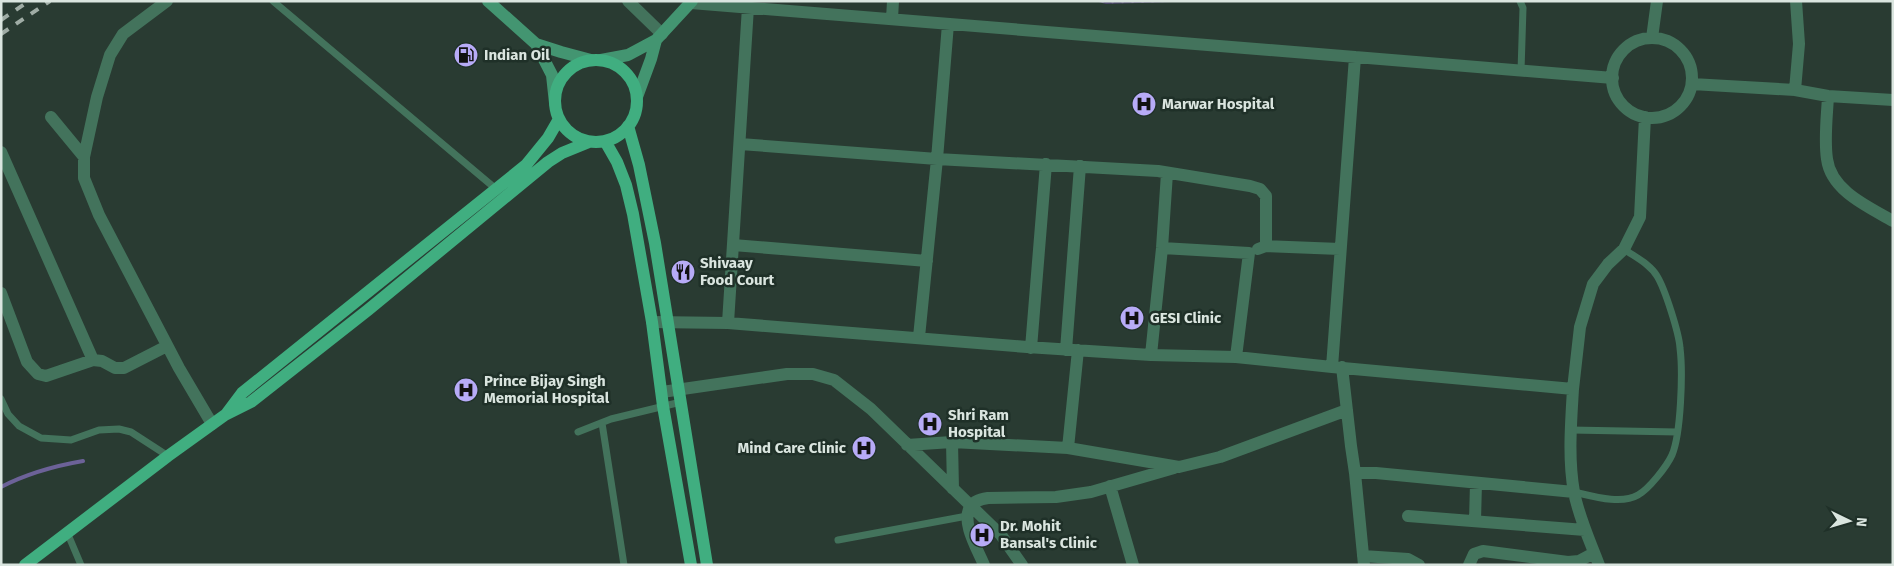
<svg xmlns="http://www.w3.org/2000/svg" width="1894" height="566" font-family="'Fira Sans',sans-serif">
<style>
.green{fill:url(#green-dots)}
.lines{fill:none;stroke-linecap:round;stroke-linejoin:round}
.stream{stroke:#6c6298;stroke-width:4}
.lane{stroke:#43735c;stroke-width:7}
.street{stroke:#43735c;stroke-width:12}
.secondary{stroke:#439571;stroke-width:12}
.primary{stroke:#40ae80;stroke-width:12}
.rail{stroke:#9faca5;stroke-width:4;stroke-dasharray:9 9;stroke-linecap:butt}
.labels{text-anchor:middle;stroke-width:5;stroke-linejoin:round;paint-order:stroke}
.poi-label{font-size:15px;font-weight:bold;fill:#dae5df;stroke:#1f3028;text-anchor:start}
</style>
<defs>
<pattern id="green-dots" width="8" height="8" patternUnits="userSpaceOnUse" patternTransform="scale(1.25)"><rect width="8" height="8" fill="#4a4469"/><path d="M2 2h.1M6 6h.1" fill="none" stroke="#645f7e" stroke-width="1.8" stroke-linecap="round"/></pattern>
</defs>
<rect width="100%" height="100%" fill="#293b32"/>
<path class="green" d="M1095 1H1204L1106 4Z"/>
<g class="lines">
<path class="stream" d="M1 487C28 473 54 466 83 461"/>
<path class="lane" d="M273 1 496 189
M1520 1 1523 8 1521 71
M1 399 8 414 19 426 41 438 71 440 99 430 119 429 131 432 168 456
M602 423 624 565
M1571 430 1677 432
M578 432 611 419 681 402
M1574 492C1592 496 1621 505 1638 495 1649 489 1667 466 1672 455 1681 434 1683 372 1680 348 1679 333 1665 289 1657 276 1650 264 1635 257 1624 249
M67 532 81 565
M838 540 967 516"/>
<path class="street" d="M167 1 123 34 110 55 97 97 84 157V178L99 215 179 368 212 424
M628 1 662 34
M691 3 1613 78
M892 19 893 1
M1652 38 1657 1
M1612 78a40 40 0 1 1 80 0a40 40 0 1 1-80 0Z
M1355 57 1332 367 1573 389 1580 327 1593 284 1608 264 1624 249 1640 217 1645 117
M1692 84 1795 90 1828 96 1893 100
M1795 90 1799 44 1796 1
M1828 96C1827 117 1824 139 1827 159 1831 191 1869 207 1893 221
M51 117 84 157
M740 144 937 159 1158 171 1250 186 1260 189 1266 196V246
M1 152 93 360
M733 245 927 261
M1162 248 1249 253 1236 357
M1258 249 1266 246 1340 249
M1 293 27 362 38 374 46 376 93 360 102 361 115 368H124L167 346
M652 322 728 323 1027 347 1151 355 1236 357 1332 367
M728 323 748 7
M919 337 937 159 948 24
M1031 348 1046 164
M1066 350 1080 166
M1151 355 1162 248 1167 173
M1342 367 1351 446 1355 473H1376L1574 492
M1573 389C1571 423 1568 459 1574 492 1579 518 1590 541 1599 565
M662 392 787 374H813L834 380 871 409 1001 535 1022 565
M952 442 953 489
M907 445 952 442 1068 448 1179 467 1220 457 1347 410
M1068 448 1078 350
M1355 473 1364 565
M1110 486 1133 565
M1408 516 1585 530
M1475 521 1476 483
M1363 556 1408 559 1419 565
M984 565C978 550 961 523 970 507 973 501 982 499 988 498L1056 497 1091 492 1174 468
M1469 565 1474 554 1483 551 1568 562 1579 561 1594 553"/>
<path class="secondary" d="M488 1 536 44 561 52 591 60
M536 44 552 75 555 103
M601 60 628 55 656 40 692 1
M637 97 651 59 656 40"/>
<path class="primary" d="M555 101a41 41 0 1 1 82 0a41 41 0 1 1-82 0Z
M628 126 639 165 655 243 707 565
M605 141 617 162 626 185 633 214 652 322 663 406 691 565
M227 413 242 393 526 165 548 138 559 119
M25 565 168 456 225 415 251 402 368 310 548 162 562 153 589 142"/>
<path class="rail" d="M1 20 29 1
M1 34 50 1"/>
</g>
<defs>
<symbol id="fuel-disc" viewBox="-11 -11 22 22"><circle r="9.5" fill="#b7abf7" stroke="#1f3028"/><path d="M-5.5-6h7V0h2V4h1.3V-2.5L3-4.5l.8-.8L6-3V5H2.5V1h-1V6h-7ZM-4.2-4.7v3.2H.2V-4.7Z" fill="#111"/></symbol>
<symbol id="hospital-disc" viewBox="-11 -11 22 22"><circle r="9.5" fill="#b7abf7" stroke="#1f3028"/><path d="M-5-5h3v3.5h4V-5h3V5h-3V1.5h-4V5h-3Z" fill="#111"/></symbol>
<symbol id="restaurant-disc" viewBox="-11 -11 22 22"><circle r="9.5" fill="#b7abf7" stroke="#1f3028"/><path d="M-5-6h1v4h1v-4h1v4h1v-4h1v5L-1.5 .5V6h-2V.5L-5-1ZM5-6V6H3V1.5H1.5Q1.5-4 5-6Z" fill="#111"/></symbol>
</defs>
<g fill-rule="evenodd">
<use href="#fuel-disc" x="452" y="41" width="28" height="28"/>
<use href="#hospital-disc" x="1130" y="90" width="28" height="28"/>
<use href="#restaurant-disc" x="669" y="258" width="28" height="28"/>
<use href="#hospital-disc" x="1118" y="304" width="28" height="28"/>
<use href="#hospital-disc" x="452" y="376" width="28" height="28"/>
<use href="#hospital-disc" x="916" y="410" width="28" height="28"/>
<use href="#hospital-disc" x="850" y="434" width="28" height="28"/>
<use href="#hospital-disc" x="968" y="521" width="28" height="28"/>
</g>
<g class="labels">
<g class="poi-label">
<text x="484" y="60">Indian Oil</text>
<text x="1162" y="109">Marwar Hospital</text>
<text x="700" y="268">Shivaay<tspan x="700" dy="17">Food Court</tspan></text>
<text x="1150" y="323">GESI Clinic</text>
<text x="484" y="386">Prince Bijay Singh<tspan x="484" dy="17">Memorial Hospital</tspan></text>
<text x="948" y="420">Shri Ram<tspan x="948" dy="17">Hospital</tspan></text>
<text x="846" y="453" text-anchor="end">Mind Care Clinic</text>
<text x="1000" y="531">Dr. Mohit<tspan x="1000" dy="17">Bansal's Clinic</tspan></text>
</g>
</g>
<rect width="1894" height="566" fill="none" stroke="#dae5df" stroke-width="5"/>
<g transform="translate(1849 521) rotate(95)" stroke="#1f3028" stroke-width="4" paint-order="stroke">
<path d="M0-4L9 19L0 12L-9 19Z" fill="#dae5df"/>
<text y="-8" font-size="14" font-weight="bold" text-anchor="middle" fill="#dae5df">N</text>
</g>
</svg>
